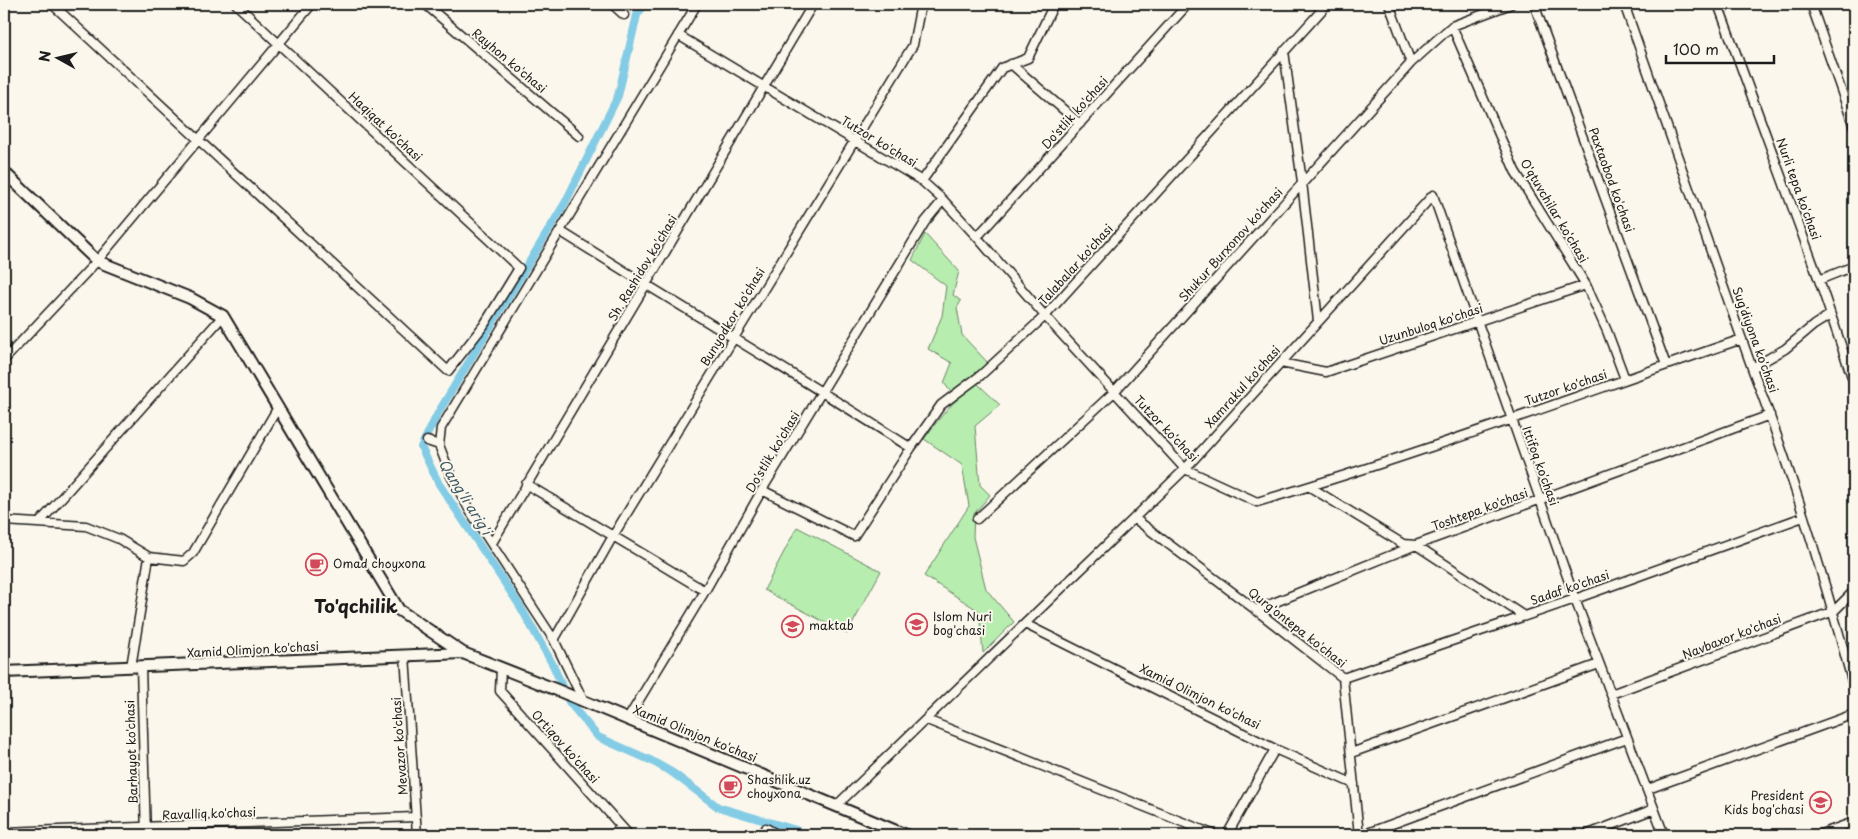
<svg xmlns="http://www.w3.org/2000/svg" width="1858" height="839" font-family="'Playpen Sans',sans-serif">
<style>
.green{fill:#b7edaf;stroke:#6a8466}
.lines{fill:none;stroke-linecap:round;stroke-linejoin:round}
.canal{stroke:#84cce5;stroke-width:8}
.minor-casing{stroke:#1c1c1c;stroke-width:11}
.major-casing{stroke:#1c1c1c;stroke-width:14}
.minor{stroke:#fbf7ec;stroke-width:8}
.major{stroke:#fbf7ec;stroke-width:10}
.labels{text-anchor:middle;stroke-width:4;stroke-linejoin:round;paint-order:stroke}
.street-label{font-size:12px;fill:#1c1c1c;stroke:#fbf7ec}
.poi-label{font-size:12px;fill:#1c1c1c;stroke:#fbf7ec;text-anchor:start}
.water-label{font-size:14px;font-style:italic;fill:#405a62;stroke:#fbf7ec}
.district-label{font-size:18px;font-weight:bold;fill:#1c1c1c;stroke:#fbf7ec}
</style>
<rect width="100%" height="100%" fill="#fbf7ec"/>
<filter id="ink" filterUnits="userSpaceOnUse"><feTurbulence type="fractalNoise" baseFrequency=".02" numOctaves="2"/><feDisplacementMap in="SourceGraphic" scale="10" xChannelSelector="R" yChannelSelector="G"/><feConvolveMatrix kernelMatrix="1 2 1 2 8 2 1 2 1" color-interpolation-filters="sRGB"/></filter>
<g filter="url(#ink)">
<path class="green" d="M925 234 959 271 953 295 961 301 957 308 962 335 988 363 979 372 951 392 944 383 952 363 928 349 942 316 946 286 912 260Z
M977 383 1000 405 975 426 980 485 990 495 974 514 973 537 986 589 1014 622 983 653 979 611 924 576 969 506 962 465 924 439C940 417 955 398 977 383Z
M797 527 881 571 847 634 764 590Z"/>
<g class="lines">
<path class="canal" d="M645 4 637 15 618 96 565 203 438 413 421 447 439 484 520 606 553 665 569 702 598 737 650 760 673 773 718 807 796 830 805 835"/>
<defs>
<path id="minor" d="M52 4 448 371 484 325 519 268 236 4
M425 4 579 136
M612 4 624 15
M1389 4 1411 63
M1534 4 1666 365
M1624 4 1752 368C1792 472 1825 580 1854 688
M1718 4 1819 280 1854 383
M1811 4 1854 127
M1452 26 1515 171 1586 285 1607 331 1625 379
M678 35 922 181 943 200 977 237 1045 316 1185 469 1257 502C1421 454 1581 394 1742 339
M1284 51 1302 182 1318 321
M1011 64 1080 124
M922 181 1002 68 1028 58 1054 4
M560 231C676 304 795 374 911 448
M977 237 1188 4
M1819 280 1854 266
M4 360 97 261 312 4
M1281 363 1326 372 1586 285
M1752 368 1785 349 1814 325 1830 315
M427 441 439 445 451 476 470 511 554 640 584 702
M439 445 441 428 697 4
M526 484 705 591
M1310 487 1403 544 1416 545 1524 616
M762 490 854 536 911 448 941 405 981 375 1045 316 1322 10 1316 4
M1134 518 1256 610 1343 678 1359 835
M977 519 1114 392 1411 63 1452 26 1511 4
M4 521 86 526 119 539 149 557 184 561 193 553 277 409
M40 522 223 316
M492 543 813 4
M1256 610 1416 545 1770 415
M1025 624 1275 749 1227 835
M554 640 613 536 913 45 921 4
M405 655 417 835
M131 667 149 557
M141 667 146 835
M501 668 500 691 629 835
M1343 678 1575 599 1803 517
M1611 694 1834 611 1854 591
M627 720 705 591 762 490 925 222 943 200
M927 720 1215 835
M1275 749 1354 784
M1351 753 1599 664
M1648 789 1854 714
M836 806 1185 469 1433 195 1575 599 1664 835
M766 828 778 835
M4 832 416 817
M612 835 621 827
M880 835 885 827
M1362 835 1627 738
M1586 835 1654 809
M1818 835 1854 822"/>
<path id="major" d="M4 172 97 261 190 298 223 316 399 610 463 653
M4 672 463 653 557 690 906 835"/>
</defs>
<use href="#minor" class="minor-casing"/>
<use href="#major" class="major-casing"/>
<use href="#minor" class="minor"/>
<use href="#major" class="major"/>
</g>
</g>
<defs>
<symbol id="cafe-ring" viewBox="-11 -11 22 22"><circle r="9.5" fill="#fbf7ec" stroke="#d1495b" stroke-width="1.5"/><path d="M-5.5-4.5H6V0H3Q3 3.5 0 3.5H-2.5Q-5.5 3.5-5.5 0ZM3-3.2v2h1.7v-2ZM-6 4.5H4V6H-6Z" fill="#d1495b"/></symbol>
<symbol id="school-ring" viewBox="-11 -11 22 22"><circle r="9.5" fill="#fbf7ec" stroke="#d1495b" stroke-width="1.5"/><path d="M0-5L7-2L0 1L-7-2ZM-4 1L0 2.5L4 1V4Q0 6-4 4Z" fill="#d1495b"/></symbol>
</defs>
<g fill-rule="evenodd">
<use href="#cafe-ring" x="304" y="552" width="25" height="25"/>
<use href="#school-ring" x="904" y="612" width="25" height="25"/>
<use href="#school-ring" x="780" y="614" width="25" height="25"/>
<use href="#cafe-ring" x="718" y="774" width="25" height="25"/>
<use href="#school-ring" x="1808" y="790" width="25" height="25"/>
</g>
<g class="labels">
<g class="street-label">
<text transform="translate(509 61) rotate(40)" y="4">Rayhon ko'chasi</text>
<text transform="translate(1075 113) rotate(-48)" y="4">Do'stlik ko'chasi</text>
<text transform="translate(385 127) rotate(43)" y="4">Haqiqat ko'chasi</text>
<text transform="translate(879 142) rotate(31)" y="4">Tutzor ko'chasi</text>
<text transform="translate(1611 180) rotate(70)" y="4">Paxtaobod ko'chasi</text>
<text transform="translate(1798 189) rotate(70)" y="4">Nurli tepa ko'chasi</text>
<text transform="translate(1554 211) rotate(59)" y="4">O'qtuvchilar ko'chasi</text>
<text transform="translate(1231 245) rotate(-48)" y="4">Shukur Burxonov ko'chasi</text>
<text transform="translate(1076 265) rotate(-48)" y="4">Talabalar ko'chasi</text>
<text transform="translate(643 268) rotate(-59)" y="4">Sh. Rashidov ko'chasi</text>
<text transform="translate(733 317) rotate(-59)" y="4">Bunyodkor ko'chasi</text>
<text transform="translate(1431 325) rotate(-18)" y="4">Uzunbuloq ko'chasi</text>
<text transform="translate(1755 340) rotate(70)" y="4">Sug'diyona ko'chasi</text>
<text transform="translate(1243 387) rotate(-48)" y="4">Xamrakul ko'chasi</text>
<text transform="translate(1566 388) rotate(-19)" y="4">Tutzor ko'chasi</text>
<text transform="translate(1166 429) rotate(46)" y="4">Tutzor ko'chasi</text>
<text transform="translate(773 452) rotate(-59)" y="4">Do'stlik ko'chasi</text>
<text transform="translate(1540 466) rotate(70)" y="4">Ittifoq ko'chasi</text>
<text transform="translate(1480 510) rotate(-20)" y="4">Toshtepa ko'chasi</text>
<text transform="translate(1570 588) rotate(-19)" y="4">Sadaf ko'chasi</text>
<text transform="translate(1297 628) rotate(38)" y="4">Qurg'ontepa ko'chasi</text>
<text transform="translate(1732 637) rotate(-21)" y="4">Navbaxor ko'chasi</text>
<text transform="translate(253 650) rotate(-3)" y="4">Xamid Olimjon ko'chasi</text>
<text transform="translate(1200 697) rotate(26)" y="4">Xamid Olimjon ko'chasi</text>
<text transform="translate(695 734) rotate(22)" y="4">Xamid Olimjon ko'chasi</text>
<text transform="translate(400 746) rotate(-94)" y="4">Mevazor ko'chasi</text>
<text transform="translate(565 747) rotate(48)" y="4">Ortiqov ko'chasi</text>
<text transform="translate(132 752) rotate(-92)" y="4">Barhayot ko'chasi</text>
<text transform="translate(209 814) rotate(-2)" y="4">Ravalliq ko'chasi</text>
</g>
<g class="poi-label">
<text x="333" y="568">Omad choyxona</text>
<text x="933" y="621">Islom Nuri<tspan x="933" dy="14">bog'chasi</tspan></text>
<text x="809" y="630">maktab</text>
<text x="747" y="784">Shashlik.uz<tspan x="747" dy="14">choyxona</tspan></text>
<text x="1804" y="800" text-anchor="end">President<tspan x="1804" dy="14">Kids bog'chasi</tspan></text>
</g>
<g class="water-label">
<text transform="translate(465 497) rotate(58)" y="5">Qang'li arig'i</text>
</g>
<g class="district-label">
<text x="356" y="613">To'qchilik</text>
</g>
</g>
<rect width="1858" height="839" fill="none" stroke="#fbf7ec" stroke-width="20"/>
<rect x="10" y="10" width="1838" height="819" fill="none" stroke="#1c1c1c" stroke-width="2" filter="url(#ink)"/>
<g transform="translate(58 58) rotate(278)" stroke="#fbf7ec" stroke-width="4" paint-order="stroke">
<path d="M0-4L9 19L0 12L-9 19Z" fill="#1c1c1c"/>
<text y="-8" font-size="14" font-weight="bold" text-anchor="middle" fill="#1c1c1c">N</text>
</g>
<path d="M1666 55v8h108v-8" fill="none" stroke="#1c1c1c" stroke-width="2.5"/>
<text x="1673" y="55" font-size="15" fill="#1c1c1c" stroke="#fbf7ec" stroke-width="4" paint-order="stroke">100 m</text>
</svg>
